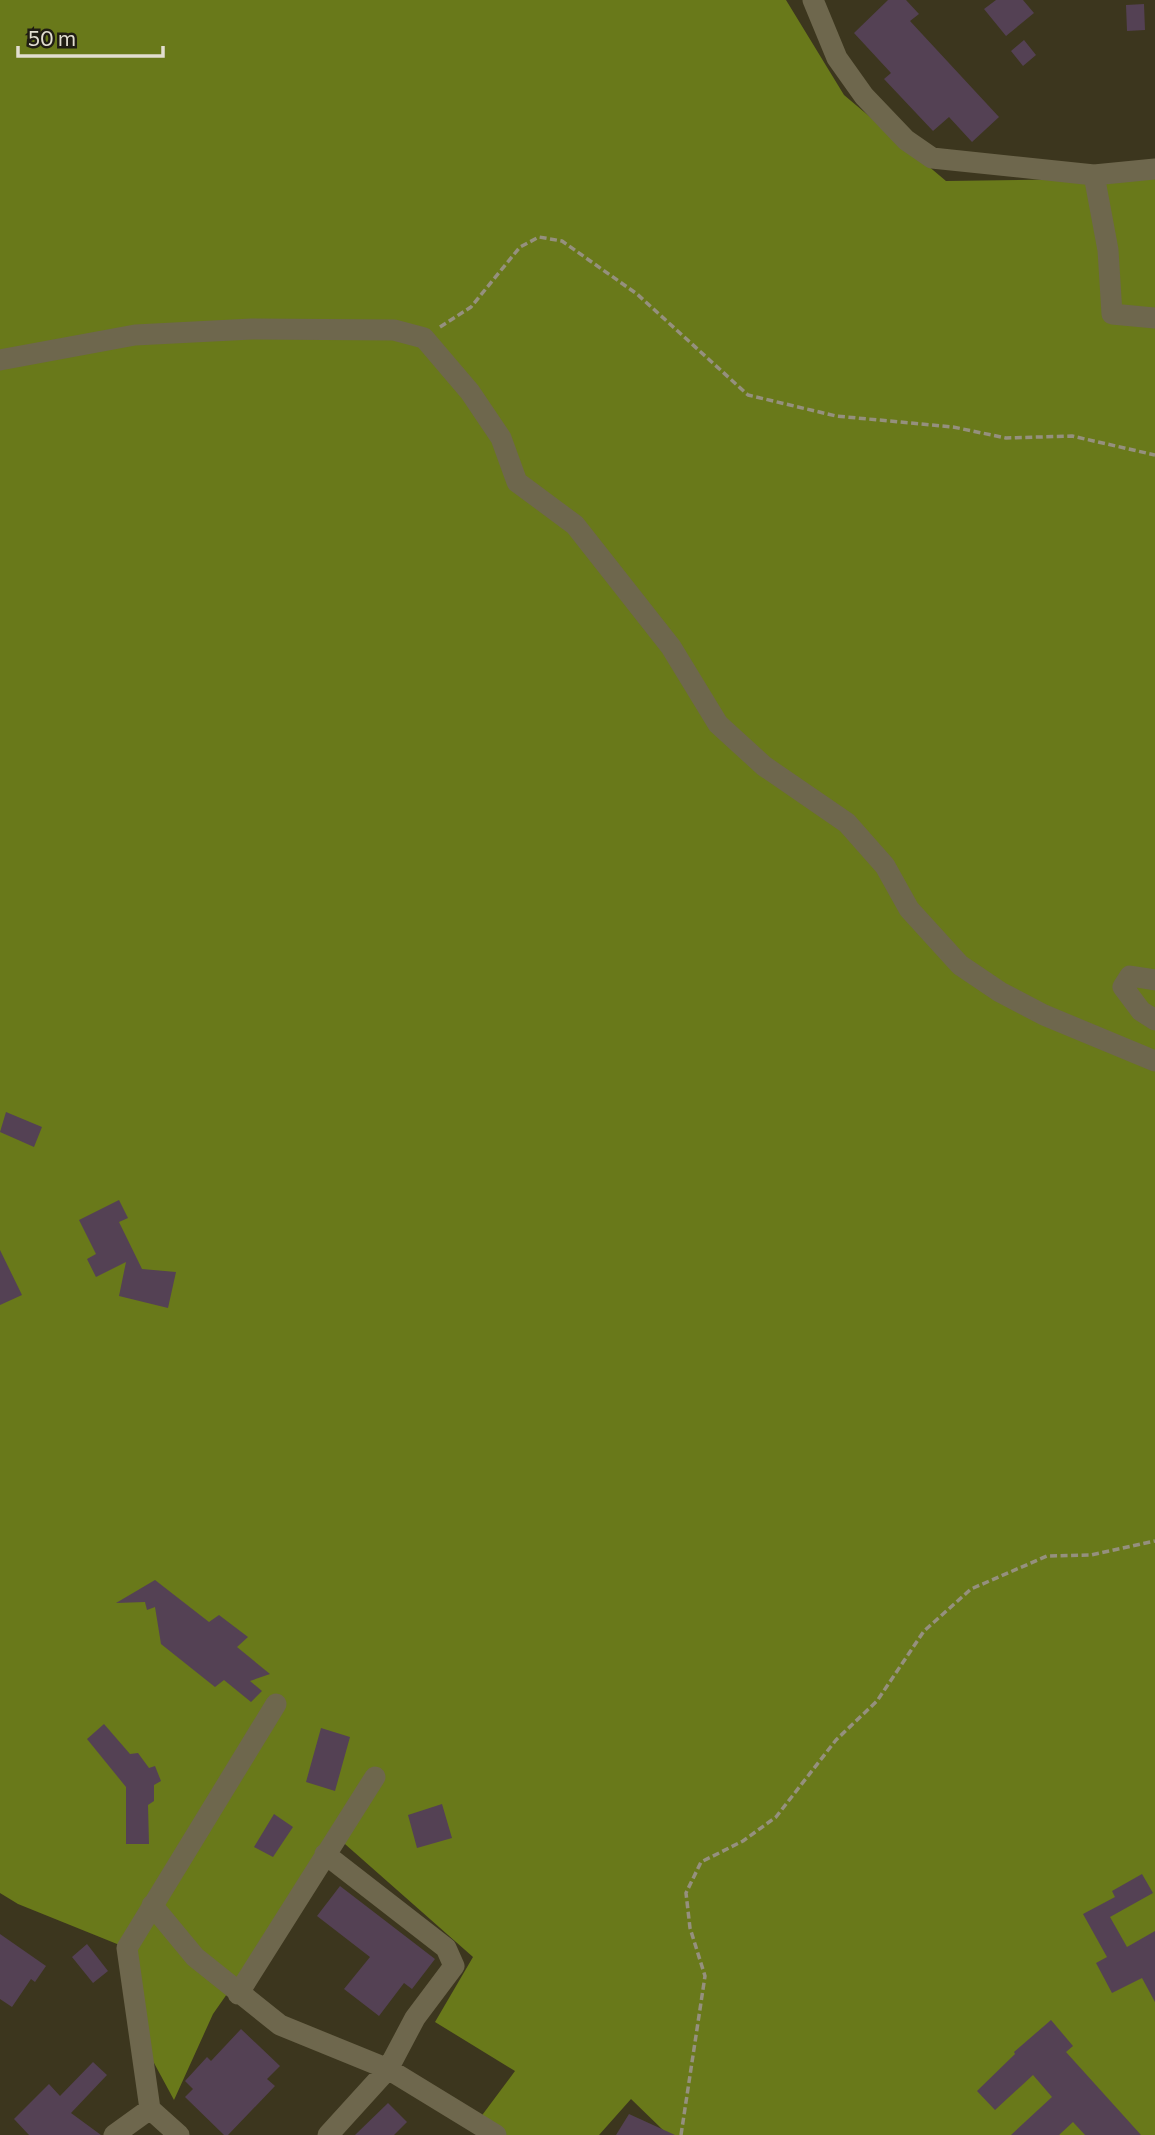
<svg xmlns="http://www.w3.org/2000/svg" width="1155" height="2135" font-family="Commissioner,sans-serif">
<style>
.forest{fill:#69791a}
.building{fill:#544154}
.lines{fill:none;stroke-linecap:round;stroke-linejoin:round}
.path{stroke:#95907e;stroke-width:3.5;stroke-dasharray:7 3.5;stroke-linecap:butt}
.minor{stroke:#6e674d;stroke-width:21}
</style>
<rect width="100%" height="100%" fill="#3c361e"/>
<path class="forest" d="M0 0H786L844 95 946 181 1155 178V2135H662L663 2130 631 2099 599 2135H506L477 2122 515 2071 435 2022 473 1957 337 1837 213 2014 174 2100 147 2050 127 1948 18 1904 0 1893Z"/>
<path class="building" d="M888 0H906L919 14 910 21 999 117 972 142 949 117 933 131 884 79 891 73 854 33Z
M996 0H1023L1034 13 1006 36 984 9Z
M1144 4 1145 30 1127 31 1126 5Z
M1024 40 1036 55 1023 66 1011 51Z
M6 1112 42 1127 34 1147 0 1132Z
M119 1200 128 1218 119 1222 142 1269 176 1272 168 1308 119 1296 126 1262 96 1277 87 1259 96 1254 79 1220Z
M0 1250 22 1295 0 1305Z
M155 1580 209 1622 219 1615 248 1637 237 1647 270 1674 250 1681 262 1691 251 1702 224 1680 215 1687 161 1644 155 1607 147 1610 145 1602 116 1603Z
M104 1724 130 1754 138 1753 149 1768 155 1766 161 1781 154 1785V1801L148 1805 149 1844H126V1787L87 1739Z
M321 1728 350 1737 335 1791 306 1782Z
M442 1804 452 1838 417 1848 408 1815Z
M274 1814 293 1827 273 1857 254 1847Z
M1142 1874 1153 1893 1110 1917 1127 1947 1155 1931V2002L1142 1978 1112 1993 1096 1963 1107 1957 1083 1914 1115 1897 1112 1891Z
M340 1886 435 1959 412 1989 404 1983 379 2016 344 1989 370 1957 317 1916Z
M0 1934 46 1966 35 1982 31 1979 12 2007 0 1999Z
M87 1944 108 1971 93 1983 72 1957Z
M1051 2020 1073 2046 1066 2052 1141 2135H1085L1073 2122 1059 2135H1011L1052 2097 1033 2075 995 2110 977 2091 1015 2054 1014 2052Z
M241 2029 280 2066 267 2079 275 2086 228 2135H224L185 2097 193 2089 185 2081 207 2057 211 2061Z
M93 2062 107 2075 71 2113 101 2135H29L14 2119 49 2084 60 2096Z
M388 2103 407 2122 394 2135H355Z
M629 2114 675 2135H616Z"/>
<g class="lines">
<path class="path" d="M440 327 471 307 520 247 539 237 562 241 637 294 748 395 836 416 953 427 1006 438 1072 436 1155 455
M681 2135 705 1976 690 1928 686 1893 701 1862 743 1841 776 1817 836 1740 877 1701 924 1631 971 1589 1047 1556 1091 1555 1155 1541"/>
<path class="minor" d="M813 0 837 58 864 96 906 140 932 158 1094 175 1155 169
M1094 175 1108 250 1112 314 1155 318
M0 360 135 335 252 329 394 330 424 338 470 392 501 438 517 482 575 525 671 647 718 724 764 766 847 823 885 866 909 909 960 965 1000 992 1044 1015 1155 1061
M1155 980 1130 976 1123 987 1141 1011 1155 1020
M325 1854 446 1948 454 1966 415 2018 388 2069 328 2135
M152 1905 195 1957 280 2025 388 2069 496 2135
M238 1994 375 1777
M114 2135 150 2109
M179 2135 150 2109 127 1948 276 1704"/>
</g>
<path d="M18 46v10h145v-10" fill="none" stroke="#e2ded0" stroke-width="3.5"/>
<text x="28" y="46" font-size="21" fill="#e2ded0" stroke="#201d13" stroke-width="5" paint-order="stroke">50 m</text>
</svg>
